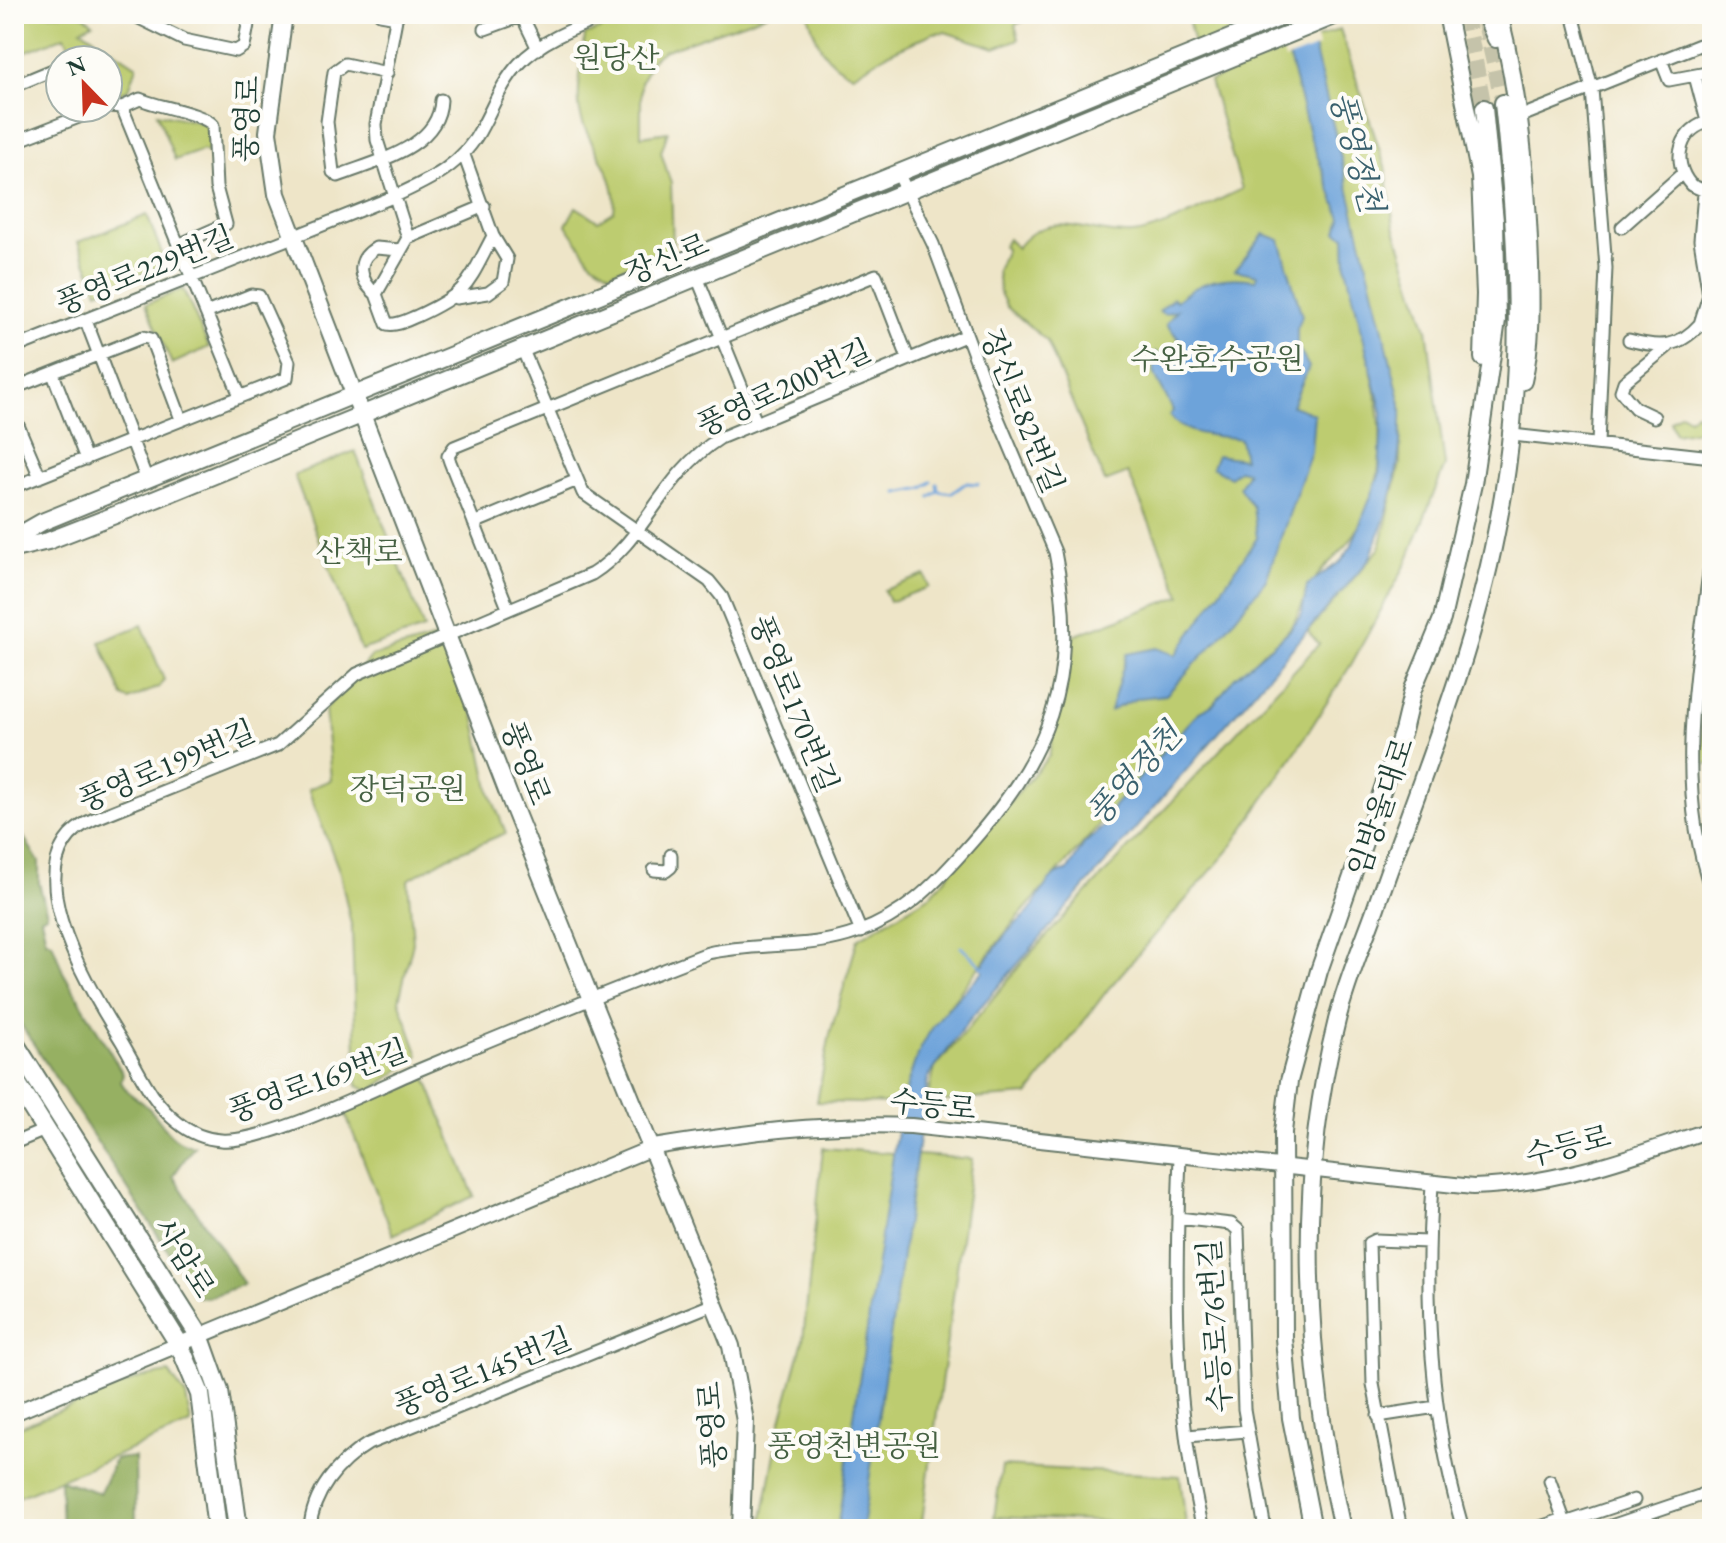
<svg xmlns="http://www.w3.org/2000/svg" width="1726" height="1543" font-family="'EB Garamond','Noto Serif KR',serif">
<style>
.green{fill:#bdcc6f;stroke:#6e8452;stroke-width:2}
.forest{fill:#96b062;stroke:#5a764b;stroke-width:2}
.water{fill:#6da3da;stroke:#467087;stroke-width:2}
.pier{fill:#eee5c8}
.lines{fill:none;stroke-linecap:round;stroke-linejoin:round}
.stream{stroke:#6da3da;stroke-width:3}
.secondary-tunnel{stroke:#c5c3aa;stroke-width:16;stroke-dasharray:16 8;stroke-linecap:butt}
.minor-casing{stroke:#677868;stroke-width:15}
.tertiary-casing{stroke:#677868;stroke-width:18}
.secondary-casing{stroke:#677868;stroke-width:20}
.primary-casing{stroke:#677868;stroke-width:22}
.minor{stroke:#fff;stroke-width:11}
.tertiary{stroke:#fff;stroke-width:14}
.secondary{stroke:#fff;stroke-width:16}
.primary{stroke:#fff;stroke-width:18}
.labels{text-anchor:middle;stroke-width:8;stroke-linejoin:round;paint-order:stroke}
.park-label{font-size:30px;fill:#466143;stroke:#fdfcf7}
.street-label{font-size:30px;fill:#1f3d34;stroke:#fdfcf7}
.water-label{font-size:32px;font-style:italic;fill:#3a616e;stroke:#fdfcf7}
</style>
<rect width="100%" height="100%" fill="#fdfcf7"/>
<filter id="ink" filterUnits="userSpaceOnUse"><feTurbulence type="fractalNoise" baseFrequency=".0125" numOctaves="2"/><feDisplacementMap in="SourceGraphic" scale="16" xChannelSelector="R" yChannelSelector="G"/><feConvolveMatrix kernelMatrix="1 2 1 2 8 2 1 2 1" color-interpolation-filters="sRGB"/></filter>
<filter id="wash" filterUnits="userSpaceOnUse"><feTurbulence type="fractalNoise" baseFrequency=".006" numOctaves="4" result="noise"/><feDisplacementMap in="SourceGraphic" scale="32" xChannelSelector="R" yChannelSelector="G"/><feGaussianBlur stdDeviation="1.8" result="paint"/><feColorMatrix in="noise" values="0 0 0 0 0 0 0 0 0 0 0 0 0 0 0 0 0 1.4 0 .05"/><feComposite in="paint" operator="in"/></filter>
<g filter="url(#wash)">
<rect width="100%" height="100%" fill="#eee5c8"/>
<path class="green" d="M14 14H82L93 23 81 29 137 66 129 89 108 98V60H75L65 36 14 56Z
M639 14H768L663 51 652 60 641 82V136L668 132 661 152 671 184 673 246 610 273 591 261 566 225 576 207 598 221 614 211C620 170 583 145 579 105 577 83 583 57 585 35Z
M808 14H1038L1015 25 1019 39 995 48 945 32 933 33 887 54 853 75C823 61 817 44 808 14Z
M1187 14H1268V15L1195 48Z
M1340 29 1386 170 1394 226 1427 329 1445 465 1406 564 1352 663 1298 748 1229 850 1109 988 1028 1095 944 1101 928 1095 935 1068 1027 957 1319 644 1308 631 1380 548 1400 464 1401 404 1362 246 1346 242C1344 263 1350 281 1355 302 1370 370 1397 442 1367 510 1361 522 1354 537 1345 547 1336 558 1323 566 1316 578 1296 611 1300 628 1264 651L1137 782 1013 923 942 1015 902 1104 817 1102 830 1034 858 939 931 895 1049 756 1073 636 1181 596 1128 473 1105 482 1047 341 1007 307 1000 293 997 271 1006 249 1003 246 1008 239 1017 248C1049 205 1090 237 1133 234 1160 232 1215 201 1242 189L1210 81Z
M157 113 203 123 209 129 208 153 203 150 175 160Z
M147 215 166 264 98 291 78 242Z
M183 289 209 347 172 364 146 304Z
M1681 413 1689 418 1696 413 1708 419 1706 429 1675 434 1670 421Z
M355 451 424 629 361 650 294 475Z
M925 575 929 587 889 602 884 590Z
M142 625 164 680 159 687 129 700 123 697 100 642Z
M446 635 474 715 490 793 506 833 448 857 408 880 413 942 399 1000 419 1056 371 1091 357 1086 352 929 340 873 308 789 331 780 325 709 372 656Z
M1703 707 1712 708V763L1701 765Z
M426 1078 474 1196 393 1235 344 1110Z
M823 1148 972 1159 921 1529H761L781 1421 803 1340Z
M169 1373 186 1396 191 1424 14 1499V1429L140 1378Z
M1002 1466 1180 1476 1186 1525 994 1517Z"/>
<path class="forest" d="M14 803 20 831 39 862V883L47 914 41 918 46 940 52 942 63 972 123 1074 121 1082C128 1094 134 1096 144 1104 163 1119 166 1142 194 1146L173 1176 244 1284 207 1298 198 1297 14 1014Z
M135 1457 136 1529H62L60 1480 100 1493 115 1459Z"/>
<path class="water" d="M1306 14 1401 404C1403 461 1391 508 1369 560L969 1020 928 1078 862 1529H837L894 1149C902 1104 909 1059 937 1021 951 1003 969 987 984 970L981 967C1000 945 1001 935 1025 916 1039 905 1043 874 1067 871L1084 844 1105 825 1114 806 1199 712 1213 705 1234 678 1289 631 1302 614 1307 585 1341 561 1351 547 1379 476 1382 413 1346 267 1345 236 1337 232 1341 218 1310 137 1286 46Z
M1264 234 1280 240 1302 316 1297 329V346L1309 367 1292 406 1314 414 1311 452 1266 580 1218 639 1166 695 1138 698 1110 711 1127 654 1157 648 1176 655 1257 538 1253 507 1239 487 1248 472 1238 470 1230 477 1212 467 1217 455 1244 459 1240 439C1215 435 1185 437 1169 415L1173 411C1165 389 1147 375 1156 352L1184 367 1187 362 1171 355 1179 339 1166 324 1177 310 1164 314 1159 311 1173 298 1176 301C1201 280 1224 275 1256 280L1257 275 1235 270Z"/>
<path class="pier" d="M1272 14H1311L1318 47 1285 60Z"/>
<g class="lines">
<path class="stream" d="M937 484 938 491 952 493 966 483 978 484
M898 493 923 488 931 482
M930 497 938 491
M961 947 985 969"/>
</g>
</g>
<g filter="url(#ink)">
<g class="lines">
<path class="secondary-tunnel" d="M1466 14 1484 108
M1485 23 1503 103"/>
<defs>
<path id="minor" d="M131 14 184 40 236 51 244 46 250 14
M380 14 397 17
M397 14 376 124 377 140 408 238 376 294 387 324C397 326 407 320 417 316 469 292 467 285 493 236L464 155
M521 14 538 49
M1573 14 1592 89 1606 268 1598 443
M485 29 521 16
M1661 60 1669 80 1712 72
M387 73 345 64 334 72 327 122 333 172 338 176C376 161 439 148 441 100
M1695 76 1707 121
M14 86 60 67
M108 106 122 107 140 99C158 107 202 113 213 125L216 187 226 224 178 245
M122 107 240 396
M1519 117 1712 40
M1712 121C1680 127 1670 161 1691 185L1712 194
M14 142 102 108
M898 173 933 244 995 411 1055 552C1081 681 1049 757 963 852 932 887 903 916 858 932 810 950 758 942 708 953 612 990 516 1029 421 1069 376 1088 265 1144 221 1140 205 1139 189 1132 177 1122 152 1103 138 1069 122 1042 91 991 5 857 94 819L278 745 357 674 592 574C647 539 659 477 720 438L965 336
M1622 227 1683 173
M408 238 484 206
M697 277 756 422
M376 294C359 280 355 260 376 248L400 250
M456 298 488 293 503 282 507 259 493 236
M86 321 147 480
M1700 324 1709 295 1700 240 1704 193
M1629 340C1659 348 1678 349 1700 324L1712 328
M14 348 393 197C430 180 463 165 482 127 494 105 502 82 519 64 542 39 580 26 610 14
M522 348 583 493 709 581 722 597 861 932
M53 374 86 459
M14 388 143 337 151 339 181 419
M14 416 40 477
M1654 417 1635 408 1621 391 1624 382 1667 347
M1513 435 1712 457
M14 487 287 378 289 362 259 296 251 295 206 313
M474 523 575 481
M1712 550C1698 664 1672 781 1712 892
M508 608 450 462 448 456 454 447 876 275 908 358
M654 870 666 871 671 867V855
M14 1143 45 1130
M1180 1157C1175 1282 1173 1406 1203 1529
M1432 1185C1424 1302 1430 1415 1463 1529
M1178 1218 1231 1224 1238 1230 1244 1409 1265 1529
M1378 1416 1436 1407
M1187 1436 1247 1431
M1550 1481 1567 1528
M1565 1523 1634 1500
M310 1529C312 1493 338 1462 368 1444L716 1303
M1401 1529 1373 1384 1369 1243 1375 1240 1428 1242
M1534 1529 1564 1519
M1602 1529 1702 1495 1712 1485"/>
<path id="tertiary" d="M14 1413 654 1147C740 1133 824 1122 911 1126L1473 1187C1556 1185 1633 1156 1712 1129"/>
<path id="secondary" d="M284 14 268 132 277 194 511 801 731 1346 745 1421 741 1529
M1447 14 1480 177 1485 294 1483 358
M1485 14 1496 39
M1499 14C1520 96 1527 180 1530 265 1531 304 1532 343 1523 381
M14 538 42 522 1289 14
M14 549 48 541 156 499 1339 14
M1313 1529 1291 1418 1284 1338 1283 1132 1289 1081 1319 971 1403 731 1413 689 1442 619 1473 484 1497 320 1495 221 1484 108
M1342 1529C1305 1365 1295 1185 1337 1020 1346 983 1362 946 1375 910 1418 786 1471 662 1496 533 1526 386 1519 251 1503 103"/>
<path id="primary" d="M14 1043 199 1335 219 1391 238 1529
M14 1079 179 1344 200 1394 217 1529"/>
</defs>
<use href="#minor" class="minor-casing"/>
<use href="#tertiary" class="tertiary-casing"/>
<use href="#secondary" class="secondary-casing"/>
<use href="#primary" class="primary-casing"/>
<use href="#minor" class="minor"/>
<use href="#tertiary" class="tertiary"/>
<use href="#secondary" class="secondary"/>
<use href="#primary" class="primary"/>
</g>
</g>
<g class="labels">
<g class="park-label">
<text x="616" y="68">원당산</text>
<text x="1217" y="369">수완호수공원</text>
<text x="359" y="562">산책로</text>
<text x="408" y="799">장덕공원</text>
<text x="854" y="1456">풍영천변공원</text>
</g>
<g class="street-label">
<text transform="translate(247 119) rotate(-88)" y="10">풍영로</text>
<text transform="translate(667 259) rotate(-22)" y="10">장신로</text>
<text transform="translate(145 270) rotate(-22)" y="10">풍영로229번길</text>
<text transform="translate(784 388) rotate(-25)" y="10">풍영로200번길</text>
<text transform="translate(1022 411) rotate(68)" y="10">장신로82번길</text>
<text transform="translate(794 704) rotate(68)" y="10">풍영로170번길</text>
<text transform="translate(526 763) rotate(69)" y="10">풍영로</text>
<text transform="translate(167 766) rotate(-23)" y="10">풍영로199번길</text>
<text transform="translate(1381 807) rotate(-71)" y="10">임방울대로</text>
<text transform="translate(318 1081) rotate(-20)" y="10">풍영로169번길</text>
<text transform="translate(933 1105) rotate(6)" y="10">수등로</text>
<text transform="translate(1568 1146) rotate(-14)" y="10">수등로</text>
<text transform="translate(184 1258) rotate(58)" y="10">사암로</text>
<text transform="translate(1215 1326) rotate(-94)" y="10">수등로76번길</text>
<text transform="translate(483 1372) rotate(-22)" y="10">풍영로145번길</text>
<text transform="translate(712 1425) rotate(-94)" y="10">풍영로</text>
</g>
<g class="water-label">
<text transform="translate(1357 152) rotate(75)" y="11">풍영정천</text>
<text transform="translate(1134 774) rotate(-48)" y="11">풍영정천</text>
</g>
</g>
<rect width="1726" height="1543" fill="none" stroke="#fdfcf7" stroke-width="48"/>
<g transform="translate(84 84) rotate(337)"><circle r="38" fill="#fdfcf7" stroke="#a4b0a9" stroke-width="2"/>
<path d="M0-6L14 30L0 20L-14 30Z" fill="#c8321e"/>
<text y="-12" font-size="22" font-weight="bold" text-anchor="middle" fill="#1f3d34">N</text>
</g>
</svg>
